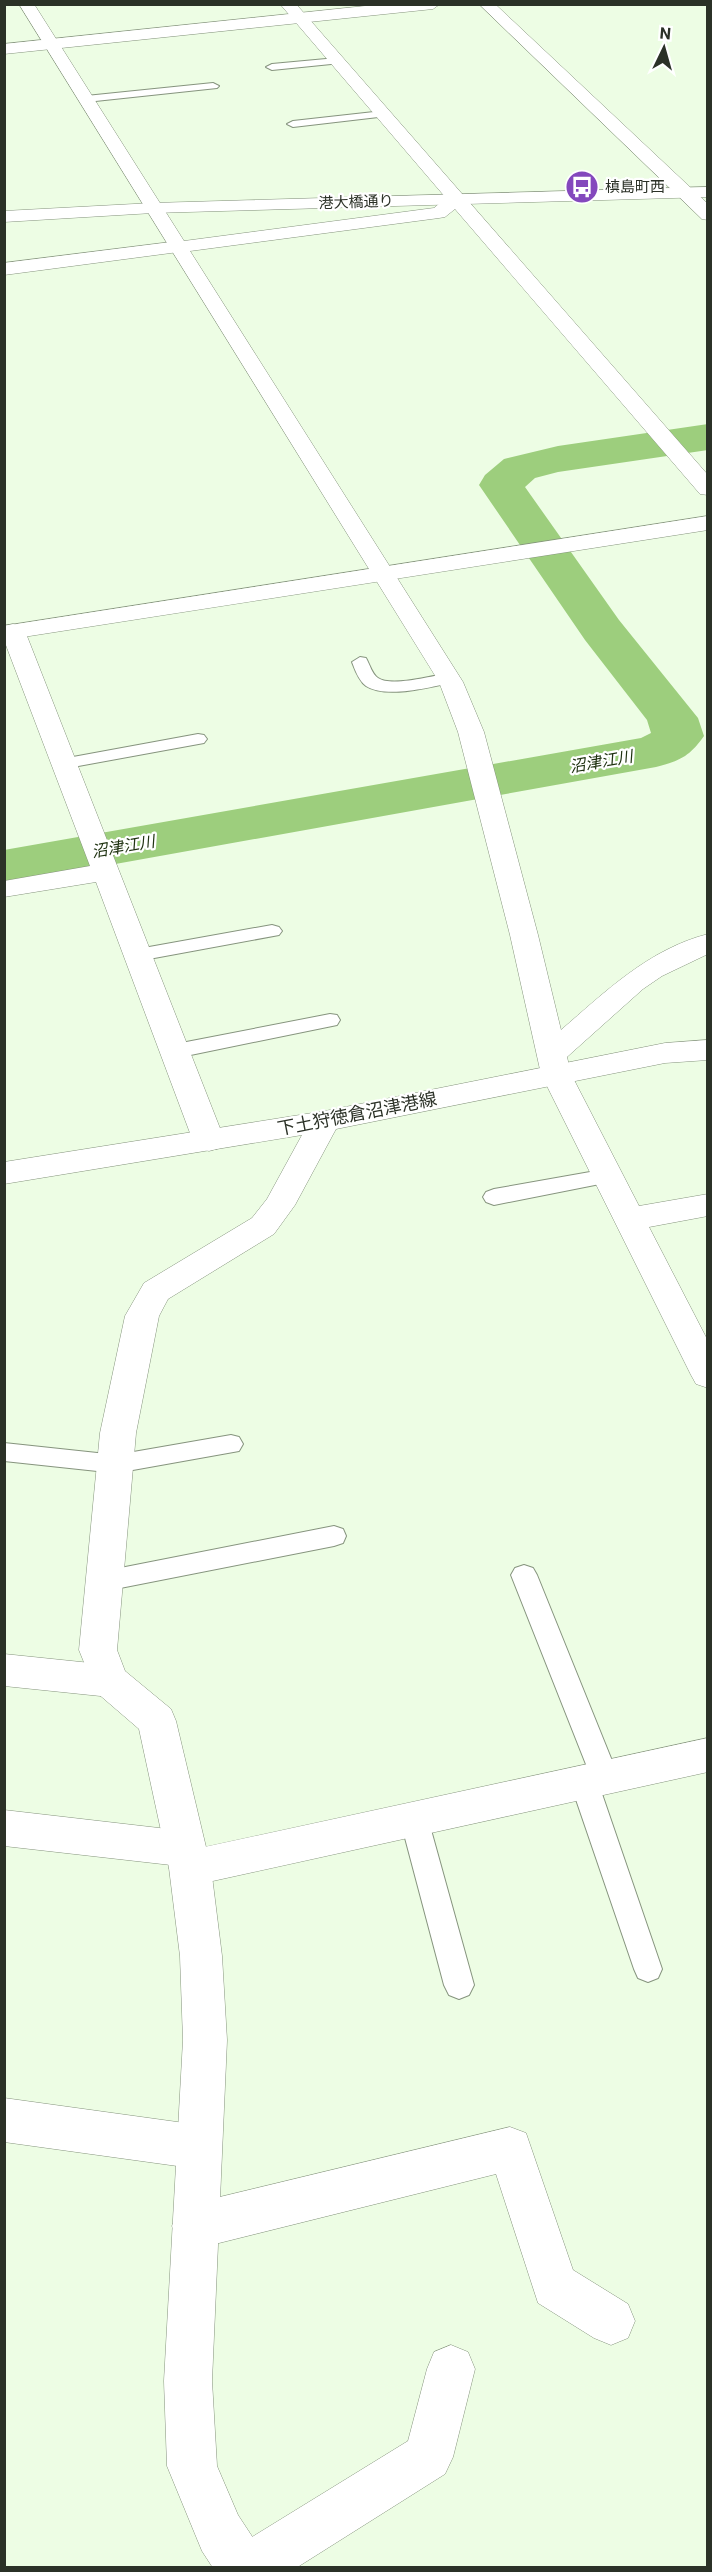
<svg xmlns="http://www.w3.org/2000/svg" width="712" height="2572" font-family="Roboto,'Noto Sans JP',sans-serif">
<style>
.lines{fill:none;stroke-linecap:round;stroke-linejoin:round}
.river{fill:#9dce7d;fill-rule:evenodd}
.lane-casing{stroke:#86947e;stroke-width:2}
.street-casing{stroke:#86947e;stroke-width:1}
.secondary-casing{stroke:#86947e;stroke-width:1}
.lane{fill:#fff;fill-rule:evenodd}
.street{fill:#fff;fill-rule:evenodd}
.secondary{fill:#fff;fill-rule:evenodd}
.labels{text-anchor:middle;stroke-width:4.5;stroke-linejoin:round;paint-order:stroke}
.far-poi-label{font-size:15px;fill:#2b3127;stroke:#fff;text-anchor:start}
.far-street-label{font-size:15px;fill:#2b3127;stroke:#fff}
.far-water-label{font-size:16px;font-style:italic;fill:#203312;stroke:#fff}
.street-label{font-size:18px;fill:#2b3127;stroke:#fff}
</style>
<rect width="100%" height="100%" fill="#edfde4"/>
<g class="lines">
<path class="river" d="M708 424V450L558 472 535 478 525 487 619 620 698 718 704 736C690 756 680 761 656 767L4 884V850L641 738 651 733 647 720 585 640 479 485 485 475 504 459 558 446Z"/>
<defs>
<path id="lane" d="M337 58 342 61 341 63 272 70 266 67 272 64Z
M213 83 219 86 217 88 86 102 80 99 86 96Z
M383 111 387 112V116L293 127 287 124 293 121Z
M360 657 366 658C370 665 372 674 378 678 391 687 433 676 448 673L456 678 454 682C432 687 386 699 366 686 359 681 355 670 352 662Z
M198 734 204 735 207 739 204 743 62 769 56 768 53 764 56 760 62 759Z
M272 925 279 927 282 931 279 935 138 961 131 959 128 955 131 951 138 949Z
M330 1014 337 1015 340 1020 337 1025 176 1058 169 1056 166 1051 169 1046 176 1044Z
M607 1169 615 1171 618 1176 615 1181 494 1205 486 1202 483 1197 486 1192 494 1189Z
M231 1435 239 1437 243 1444 239 1451 116 1473 4 1461V1443L116 1455Z
M334 1526 343 1529 346 1536 343 1543 334 1546 105 1591 96 1588 92 1581 96 1574 105 1571Z
M524 1565 533 1568 537 1575 619 1778 615 1786 605 1790 600 1788 662 1969 658 1978 648 1982 638 1978 634 1969 570 1782 574 1774 584 1770 589 1772 511 1575 515 1568Z
M414 1807 424 1810 428 1819 474 1985 469 1995 459 1999 449 1995 444 1985 400 1819 404 1810Z"/>
<path id="street" d="M19 4H34L184 241 434 208 446 198 280 4H296L708 475V495L700 494 455 209 445 217 439 218 190 251 463 682 484 732 538 935 561 1030C605 992 649 949 708 934V954L662 976 643 989 567 1057 571 1074 639 1206 708 1194V1216L649 1227 708 1341V1388L696 1384 691 1375 541 1074 510 935 458 732 439 682Z
M479 4H495L708 204V220L702 219Z
M13 624 21 626 25 631 225 1141 220 1148 209 1151 198 1148 193 1141 96 882 4 897V881L90 866 4 640V626Z
M4 1654 110 1665 124 1670 129 1681 124 1692 110 1697 4 1686Z
M708 1738V1772L190 1886 175 1881 169 1868 171 1865 4 1846V1810L185 1831 199 1836 204 1847Z
M4 2098 199 2125 215 2131 221 2147 215 2163 199 2169 4 2142Z
M510 2127 526 2133 573 2270 628 2304 635 2321 628 2338 611 2345 594 2338 538 2303 496 2174 195 2249 179 2242 172 2226 179 2210 195 2203Z
M451 2345 468 2352 475 2369 453 2457 445 2474 296 2568H224L231 2550 408 2441 427 2369 434 2352Z"/>
<path id="secondary" d="M384 4H440L433 9 4 54V44Z
M708 187V197L153 213 4 222V211L153 203Z
M179 241 186 243 188 247 186 251 4 275V263Z
M708 516V530L4 640V626Z
M708 1040V1060L665 1063 336 1129 295 1205 274 1234 168 1299 159 1316 136 1433 117 1650 125 1671 171 1709 176 1721 211 1868 222 1956 227 2040 212 2381 217 2466 238 2515 261 2550 268 2568H213L202 2551 167 2466 164 2381 183 2040 180 1956 169 1868 139 1729 96 1692 79 1650 100 1433 125 1316 144 1283 252 1218 267 1199 302 1135 4 1184V1162L325 1111 665 1043Z"/>
</defs>
<use href="#lane" class="lane-casing"/>
<use href="#street" class="street-casing"/>
<use href="#secondary" class="secondary-casing"/>
<use href="#lane" class="lane"/>
<use href="#street" class="street"/>
<use href="#secondary" class="secondary"/>
</g>
<defs>
<symbol id="bus-disc" viewBox="-11 -11 22 22"><circle r="9.5" fill="#8448bd" stroke="#fff"/><path d="M-5-6H5V4H4V6H2V4H-2V6H-4V4H-5ZM-3.5-4V0h7V-4ZM-3.5 1.2v1.5H-2V1.2ZM2 1.2v1.5H3.5V1.2Z" fill="#fff"/></symbol>
</defs>
<g fill-rule="evenodd">
<use href="#bus-disc" x="563" y="168" width="38" height="38"/>
</g>
<g class="labels">
<g class="far-poi-label">
<text x="605" y="192">槙島町西</text>
</g>
<g class="far-street-label">
<text transform="translate(356 202) rotate(-2)" y="5">港大橋通り</text>
</g>
<g class="far-water-label">
<text transform="translate(601 761) rotate(-10)" y="6">沼津江川</text>
<text transform="translate(123 846) rotate(-10)" y="6">沼津江川</text>
</g>
<g class="street-label">
<text transform="translate(357 1114) rotate(-11)" y="6">下土狩徳倉沼津港線</text>
</g>
</g>
<rect width="712" height="2572" fill="none" stroke="#2b3127" stroke-width="12"/>
<g transform="translate(664 48) rotate(5)" stroke="#ffffff" stroke-width="4.5" paint-order="stroke">
<path d="M0-4.5L10 22L0 15L-10 22Z" fill="#2b3127"/>
<text y="-9" font-size="16" font-weight="bold" text-anchor="middle" fill="#2b3127">N</text>
</g>
</svg>
